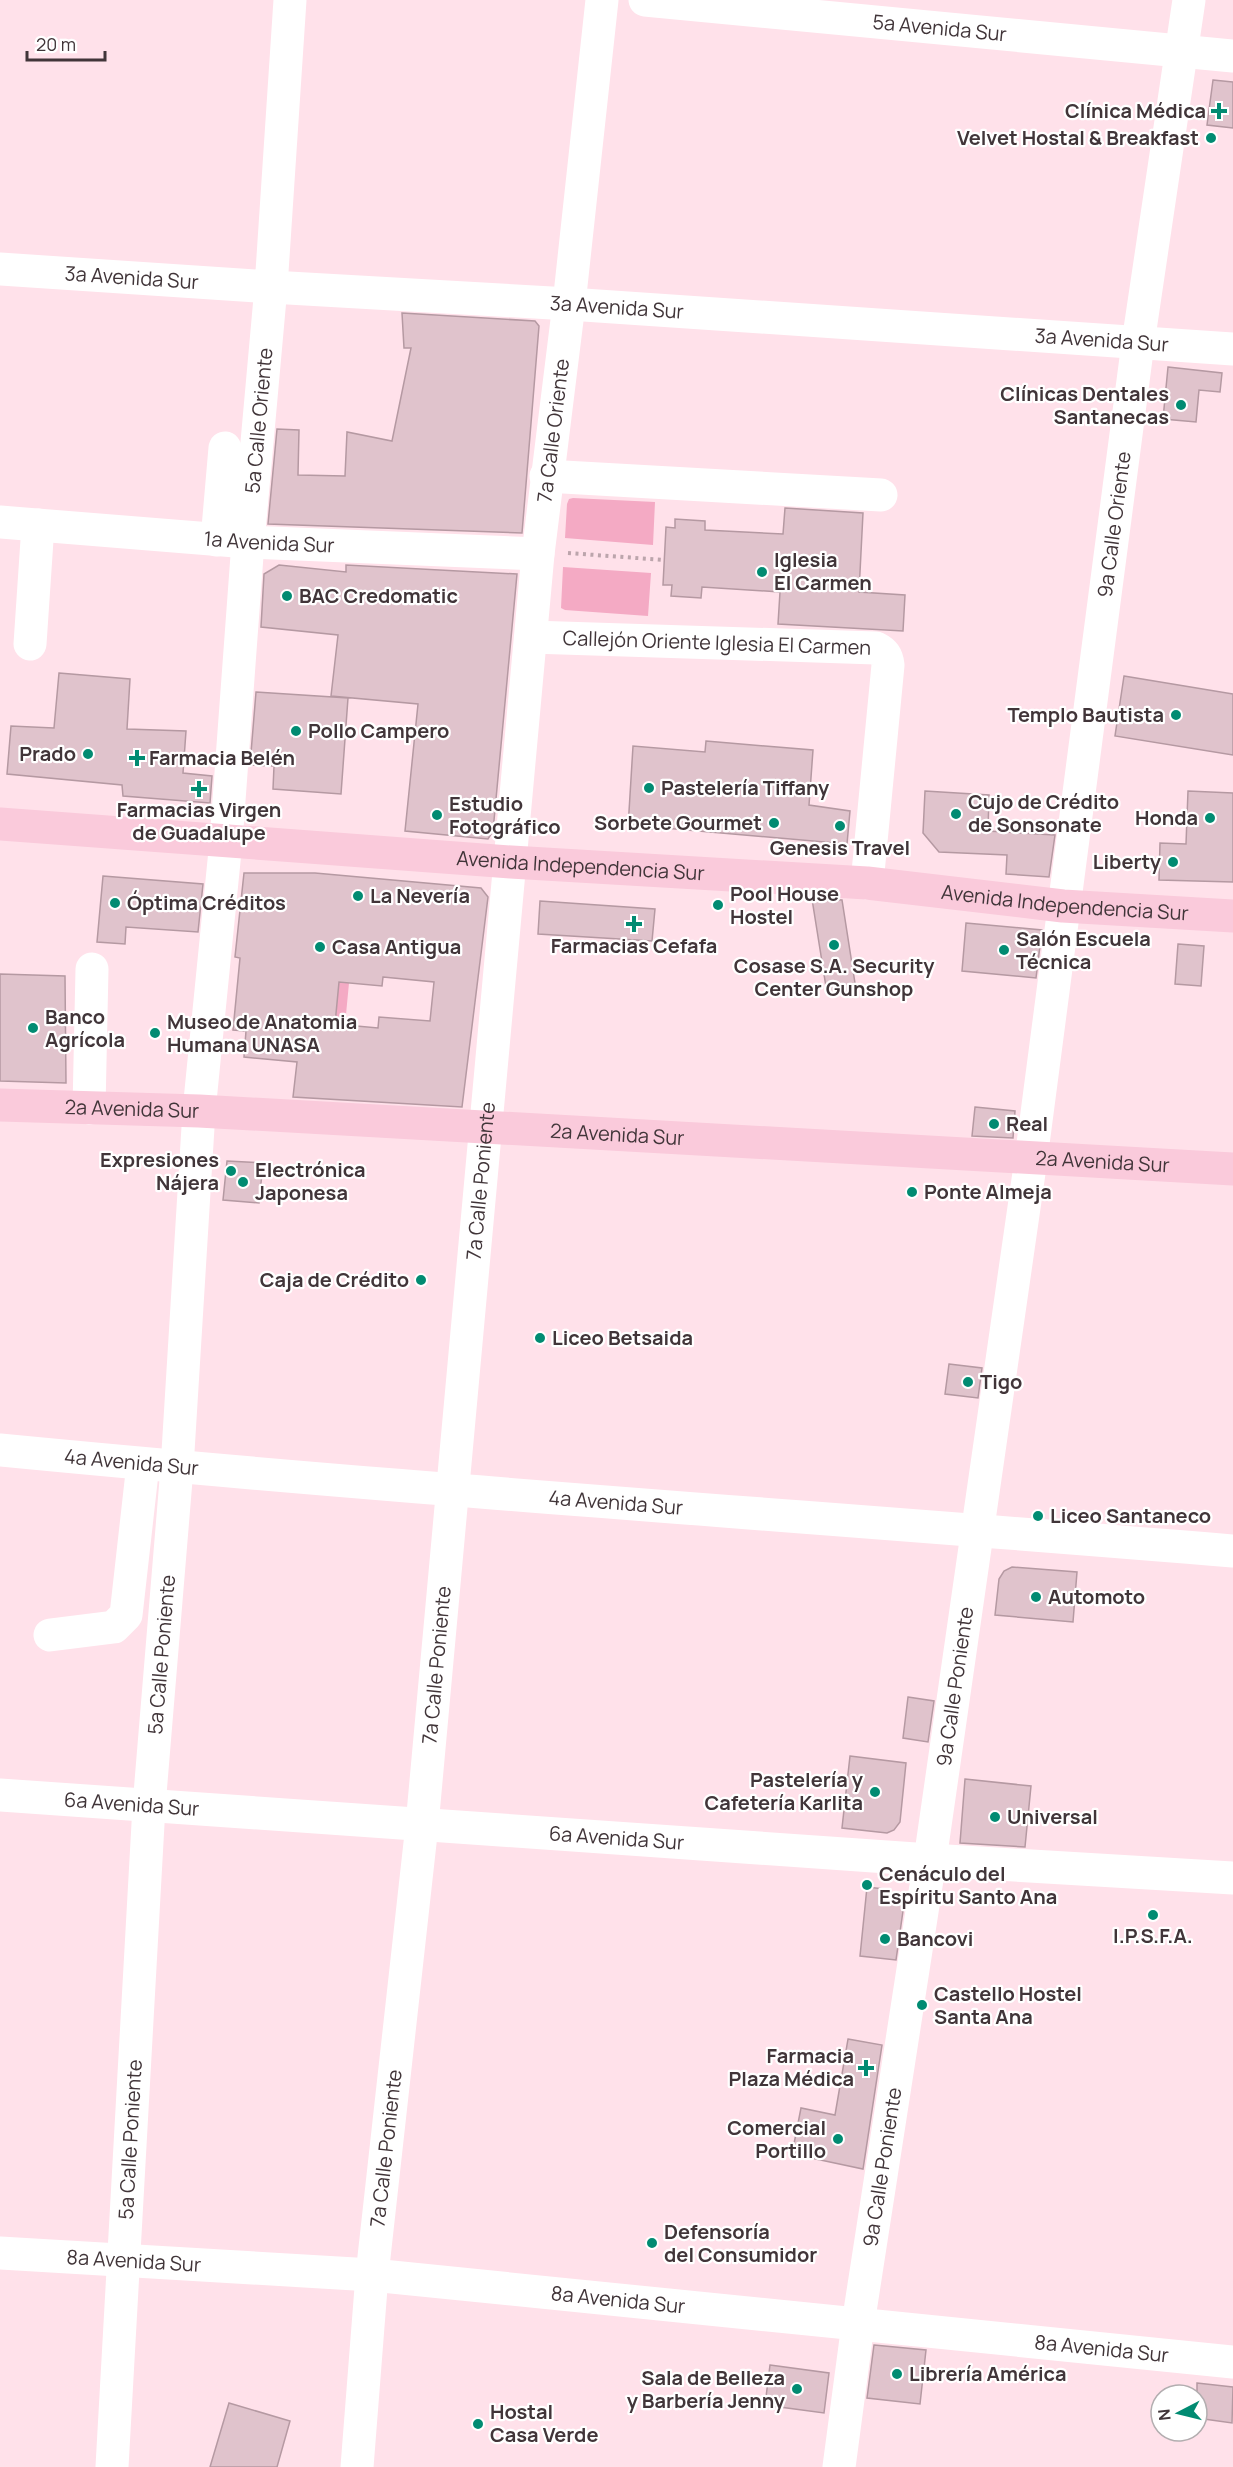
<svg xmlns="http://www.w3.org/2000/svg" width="1233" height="2467" font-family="Manrope,sans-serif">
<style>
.green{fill:#f4aac4}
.building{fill:#e0c3cc;stroke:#b599a2;stroke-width:1.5;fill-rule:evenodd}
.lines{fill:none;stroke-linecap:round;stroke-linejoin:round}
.path{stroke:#bca5ac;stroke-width:4;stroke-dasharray:3 4.5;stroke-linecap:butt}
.minor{stroke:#fff;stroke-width:33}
.major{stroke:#facadb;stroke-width:33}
.poi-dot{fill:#018b72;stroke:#fff;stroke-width:2}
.labels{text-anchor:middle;stroke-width:4.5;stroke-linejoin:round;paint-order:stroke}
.street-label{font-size:20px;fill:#413539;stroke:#fff}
.poi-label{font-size:20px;font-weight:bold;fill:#413539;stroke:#fff;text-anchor:start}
</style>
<rect width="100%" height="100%" fill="#ffe1ea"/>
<path class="green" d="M573 498 655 502 653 545 565 538 567 504 569 499Z
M563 567 651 573 648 616 565 610 561 608Z
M324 981 349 983 345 1025 335 1024Z"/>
<path class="building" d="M1213 80 1233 82V128L1207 125Z
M402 313 535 321 539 326 522 533 268 524 277 429 299 430 298 475 345 476 347 432 392 441 411 348H404Z
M1168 367 1222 373 1220 392 1199 390 1196 422 1163 419Z
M785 508 863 513 859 592 905 595 903 631 778 624 780 592 702 587 701 598 671 596 672 585H663L666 527 675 528V519L705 521V530L783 534Z
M279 565 346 572V565L517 574 493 831 488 839 405 831 418 704 331 696 338 635 261 627 264 574Z
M59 673 130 679 127 729 186 731 183 773 212 776 210 803 123 796 122 785 7 774 11 726 54 728Z
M1124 676 1233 694V755L1115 736Z
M256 692 348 698 341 794 273 789 274 766 250 765Z
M706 741 813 750 809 805 850 811 847 844 664 828V830L628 828 633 746 705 752Z
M925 791 989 795 988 831 1055 835 1049 877 1006 874 1007 855 939 852 923 833Z
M1188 791 1233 793V882L1159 880 1160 843 1186 844Z
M244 873H315L481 888 488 897 462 1107 293 1097 297 1062 244 1057 246 1031 233 1030 240 958 235 957ZM383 977 434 982 430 1021 379 1017 378 1028 335 1024 339 982 382 986Z
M103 876 203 884 198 932 126 927 125 944 97 942Z
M812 899 842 900 857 996 827 993Z
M540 901 655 909 652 941 538 934Z
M966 923 1042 930 1036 978 962 971Z
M1178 944 1204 946 1201 986 1175 984Z
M0 974 65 976 66 1083 0 1081Z
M975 1107 1015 1111 1013 1138 972 1136Z
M227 1161 263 1163 259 1203 223 1200Z
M949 1364 982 1368 978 1398 945 1394Z
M1012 1567 1077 1572 1073 1622 995 1615 999 1579 1004 1571Z
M908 1697 934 1701 928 1742 903 1738Z
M850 1756 906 1763 900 1822 894 1830 887 1833 842 1828Z
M965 1779 1031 1786 1025 1847 960 1843Z
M867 1887 884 1889 895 1894 904 1904 896 1960 860 1956Z
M848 2039 882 2045 863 2169 792 2154 801 2108 835 2115Z
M874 2345 926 2350 920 2404 867 2398Z
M770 2365 829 2373 824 2413 765 2405Z
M1197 2383 1233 2387 1232 2423 1197 2418Z
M229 2403 290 2421 277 2467H210Z"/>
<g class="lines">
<path class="path" d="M568 553 664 560"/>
<g class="minor">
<path id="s1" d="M645 0 1233 56"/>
<path id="s2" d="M0 269 271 287 569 304 1233 349"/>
<path d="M546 476 881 495"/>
<path id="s3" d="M0 522 248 542 538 554"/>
<path d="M217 540 225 448"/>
<path id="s4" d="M531 637 876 648C884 652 887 656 888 665L867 883"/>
<path d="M30 644 38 525"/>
<path d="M89 1108 92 969"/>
<path id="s5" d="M0 1450C411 1490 822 1517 1233 1551"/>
<path d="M50 1635 114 1627 126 1615 143 1464"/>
<path id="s6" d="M0 1795 930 1860 1233 1878"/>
<path id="s7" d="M0 2253 372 2275 1233 2362"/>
<path id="s8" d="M112 2467 149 1806 177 1468 199 1111 226 841 248 542 271 287 290 0"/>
<path id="s9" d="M357 2467 372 2275 422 1825 538 554 569 304 602 0"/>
<path id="s10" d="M839 2467 858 2324 930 1860 1031 1159 1138 343 1189 0"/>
</g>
<g class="major">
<path id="s11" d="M0 824 511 862 867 883 1063 906 1233 916"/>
<path id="s12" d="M0 1105 199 1111 1233 1169"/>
</g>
</g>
<g class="poi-dot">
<path d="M1216 102h6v6h6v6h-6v6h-6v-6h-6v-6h6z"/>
<circle cx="1211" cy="138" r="6"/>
<circle cx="1181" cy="405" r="6"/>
<circle cx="762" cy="572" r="6"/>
<circle cx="287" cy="596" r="6"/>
<circle cx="1176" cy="715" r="6"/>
<circle cx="296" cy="731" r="6"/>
<circle cx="88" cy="754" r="6"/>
<path d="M134 749h6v6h6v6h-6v6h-6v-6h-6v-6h6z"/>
<circle cx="649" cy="788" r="6"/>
<path d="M196 780h6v6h6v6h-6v6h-6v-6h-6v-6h6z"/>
<circle cx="956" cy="814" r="6"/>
<circle cx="437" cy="815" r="6"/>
<circle cx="1210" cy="818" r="6"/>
<circle cx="774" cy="823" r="6"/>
<circle cx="840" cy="826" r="6"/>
<circle cx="1173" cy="862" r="6"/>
<circle cx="358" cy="896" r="6"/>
<circle cx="115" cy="903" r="6"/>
<circle cx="718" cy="905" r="6"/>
<path d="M631 915h6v6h6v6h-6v6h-6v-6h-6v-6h6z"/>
<circle cx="834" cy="945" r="6"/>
<circle cx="320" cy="947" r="6"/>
<circle cx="1004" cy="950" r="6"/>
<circle cx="33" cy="1028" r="6"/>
<circle cx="155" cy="1033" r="6"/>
<circle cx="994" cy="1124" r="6"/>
<circle cx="231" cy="1171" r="6"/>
<circle cx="243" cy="1182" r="6"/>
<circle cx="912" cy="1192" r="6"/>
<circle cx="421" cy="1280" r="6"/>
<circle cx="540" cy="1338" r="6"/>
<circle cx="968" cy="1382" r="6"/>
<circle cx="1038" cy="1516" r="6"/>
<circle cx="1036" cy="1597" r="6"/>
<circle cx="875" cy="1792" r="6"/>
<circle cx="995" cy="1817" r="6"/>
<circle cx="867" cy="1885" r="6"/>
<circle cx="1153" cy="1915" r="6"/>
<circle cx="885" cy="1939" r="6"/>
<circle cx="922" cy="2005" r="6"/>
<path d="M863 2059h6v6h6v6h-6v6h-6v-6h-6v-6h6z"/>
<circle cx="838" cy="2139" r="6"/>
<circle cx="652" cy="2243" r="6"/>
<circle cx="897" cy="2374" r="6"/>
<circle cx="797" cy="2389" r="6"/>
<circle cx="478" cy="2424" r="6"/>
</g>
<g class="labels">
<g class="street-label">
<text dy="7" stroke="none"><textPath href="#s1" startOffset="296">5a Avenida Sur</textPath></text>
<text dy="7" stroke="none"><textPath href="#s2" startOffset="132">3a Avenida Sur</textPath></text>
<text dy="7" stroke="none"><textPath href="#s2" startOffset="618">3a Avenida Sur</textPath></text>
<text dy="7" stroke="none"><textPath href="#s2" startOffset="1104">3a Avenida Sur</textPath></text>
<text dy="7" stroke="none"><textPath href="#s8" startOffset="2052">5a Calle Oriente</textPath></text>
<text dy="7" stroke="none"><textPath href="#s9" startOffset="2046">7a Calle Oriente</textPath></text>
<text dy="7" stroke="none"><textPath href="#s10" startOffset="1962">9a Calle Oriente</textPath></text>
<text dy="7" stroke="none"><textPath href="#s3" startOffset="270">1a Avenida Sur</textPath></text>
<text dy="7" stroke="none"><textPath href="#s4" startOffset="186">Callejón Oriente Iglesia El Carmen</textPath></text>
<text dy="7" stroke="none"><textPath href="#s11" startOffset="582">Avenida Independencia Sur</textPath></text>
<text dy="7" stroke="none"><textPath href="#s11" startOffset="1068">Avenida Independencia Sur</textPath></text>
<text dy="7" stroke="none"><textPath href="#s12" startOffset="132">2a Avenida Sur</textPath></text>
<text dy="7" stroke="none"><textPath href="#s12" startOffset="618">2a Avenida Sur</textPath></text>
<text dy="7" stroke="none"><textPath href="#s12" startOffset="1104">2a Avenida Sur</textPath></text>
<text dy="7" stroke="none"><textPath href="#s9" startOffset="1292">7a Calle Poniente</textPath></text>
<text dy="7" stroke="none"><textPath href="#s5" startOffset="132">4a Avenida Sur</textPath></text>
<text dy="7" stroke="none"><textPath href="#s5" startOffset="618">4a Avenida Sur</textPath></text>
<text dy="7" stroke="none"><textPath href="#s8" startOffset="814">5a Calle Poniente</textPath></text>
<text dy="7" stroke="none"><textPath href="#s9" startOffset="806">7a Calle Poniente</textPath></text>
<text dy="7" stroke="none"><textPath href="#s10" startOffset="789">9a Calle Poniente</textPath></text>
<text dy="7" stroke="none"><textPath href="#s6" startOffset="132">6a Avenida Sur</textPath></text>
<text dy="7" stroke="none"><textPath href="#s6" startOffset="618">6a Avenida Sur</textPath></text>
<text dy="7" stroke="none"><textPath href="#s8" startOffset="328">5a Calle Poniente</textPath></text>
<text dy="7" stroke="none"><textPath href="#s9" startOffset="320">7a Calle Poniente</textPath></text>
<text dy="7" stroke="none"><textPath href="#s10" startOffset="303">9a Calle Poniente</textPath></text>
<text dy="7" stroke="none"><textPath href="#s7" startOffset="134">8a Avenida Sur</textPath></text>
<text dy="7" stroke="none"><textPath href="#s7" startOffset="620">8a Avenida Sur</textPath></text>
<text dy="7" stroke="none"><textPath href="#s7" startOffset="1106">8a Avenida Sur</textPath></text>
</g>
<g class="poi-label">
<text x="1206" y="118" text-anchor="end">Clínica Médica</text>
<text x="1199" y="145" text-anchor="end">Velvet Hostal &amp; Breakfast</text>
<text x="1169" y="401" text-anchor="end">Clínicas Dentales<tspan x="1169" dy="23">Santanecas</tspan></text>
<text x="774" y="567">Iglesia<tspan x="774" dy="23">El Carmen</tspan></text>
<text x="299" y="603">BAC Credomatic</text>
<text x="1164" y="722" text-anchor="end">Templo Bautista</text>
<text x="308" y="738">Pollo Campero</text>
<text x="76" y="761" text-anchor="end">Prado</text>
<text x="149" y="765">Farmacia Belén</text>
<text x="661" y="795">Pastelería Tiffany</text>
<text x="968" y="809">Cujo de Crédito<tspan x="968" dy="23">de Sonsonate</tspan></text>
<text x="449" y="811">Estudio<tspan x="449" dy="23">Fotográfico</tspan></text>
<text x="199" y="817" text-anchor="middle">Farmacias Virgen<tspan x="199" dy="23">de Guadalupe</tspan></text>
<text x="1198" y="825" text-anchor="end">Honda</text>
<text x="762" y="830" text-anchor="end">Sorbete Gourmet</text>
<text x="840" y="855" text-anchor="middle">Genesis Travel</text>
<text x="1161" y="869" text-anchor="end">Liberty</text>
<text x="730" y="901">Pool House<tspan x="730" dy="23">Hostel</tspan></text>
<text x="370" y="903">La Nevería</text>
<text x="127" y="910">Óptima Créditos</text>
<text x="1016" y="946">Salón Escuela<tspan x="1016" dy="23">Técnica</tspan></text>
<text x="634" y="953" text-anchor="middle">Farmacias Cefafa</text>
<text x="332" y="954">Casa Antigua</text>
<text x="834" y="973" text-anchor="middle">Cosase S.A. Security<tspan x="834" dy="23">Center Gunshop</tspan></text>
<text x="45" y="1024">Banco<tspan x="45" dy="23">Agrícola</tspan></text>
<text x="167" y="1029">Museo de Anatomia<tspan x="167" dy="23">Humana UNASA</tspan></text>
<text x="1006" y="1131">Real</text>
<text x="219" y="1167" text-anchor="end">Expresiones<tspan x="219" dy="23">Nájera</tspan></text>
<text x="255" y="1177">Electrónica<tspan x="255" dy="23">Japonesa</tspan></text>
<text x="924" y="1199">Ponte Almeja</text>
<text x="409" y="1287" text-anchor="end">Caja de Crédito</text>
<text x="552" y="1345">Liceo Betsaida</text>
<text x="980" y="1389">Tigo</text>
<text x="1050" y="1523">Liceo Santaneco</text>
<text x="1048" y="1604">Automoto</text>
<text x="863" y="1787" text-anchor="end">Pastelería y<tspan x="863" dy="23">Cafetería Karlita</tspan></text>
<text x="1007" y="1824">Universal</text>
<text x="879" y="1881">Cenáculo del<tspan x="879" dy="23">Espíritu Santo Ana</tspan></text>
<text x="1153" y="1943" text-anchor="middle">I.P.S.F.A.</text>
<text x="897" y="1946">Bancovi</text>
<text x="934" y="2001">Castello Hostel<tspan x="934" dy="23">Santa Ana</tspan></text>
<text x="854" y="2063" text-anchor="end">Farmacia<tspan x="854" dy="23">Plaza Médica</tspan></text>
<text x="826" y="2135" text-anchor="end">Comercial<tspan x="826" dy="23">Portillo</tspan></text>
<text x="664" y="2239">Defensoría<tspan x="664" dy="23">del Consumidor</tspan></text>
<text x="909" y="2381">Librería América</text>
<text x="785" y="2385" text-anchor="end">Sala de Belleza<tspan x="785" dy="23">y Barbería Jenny</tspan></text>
<text x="490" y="2419">Hostal<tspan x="490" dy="23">Casa Verde</tspan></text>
</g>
</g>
<g transform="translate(1179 2413) rotate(263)"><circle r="28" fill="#ffffff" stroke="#b3aeb0" stroke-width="1.5"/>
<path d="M0-4.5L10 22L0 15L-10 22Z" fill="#018b72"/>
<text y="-9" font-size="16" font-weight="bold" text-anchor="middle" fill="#413539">N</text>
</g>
<path d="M27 51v9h78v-9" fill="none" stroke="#413539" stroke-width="3"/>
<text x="36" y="51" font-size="18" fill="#413539" stroke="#ffffff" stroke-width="4.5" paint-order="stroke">20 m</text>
</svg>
